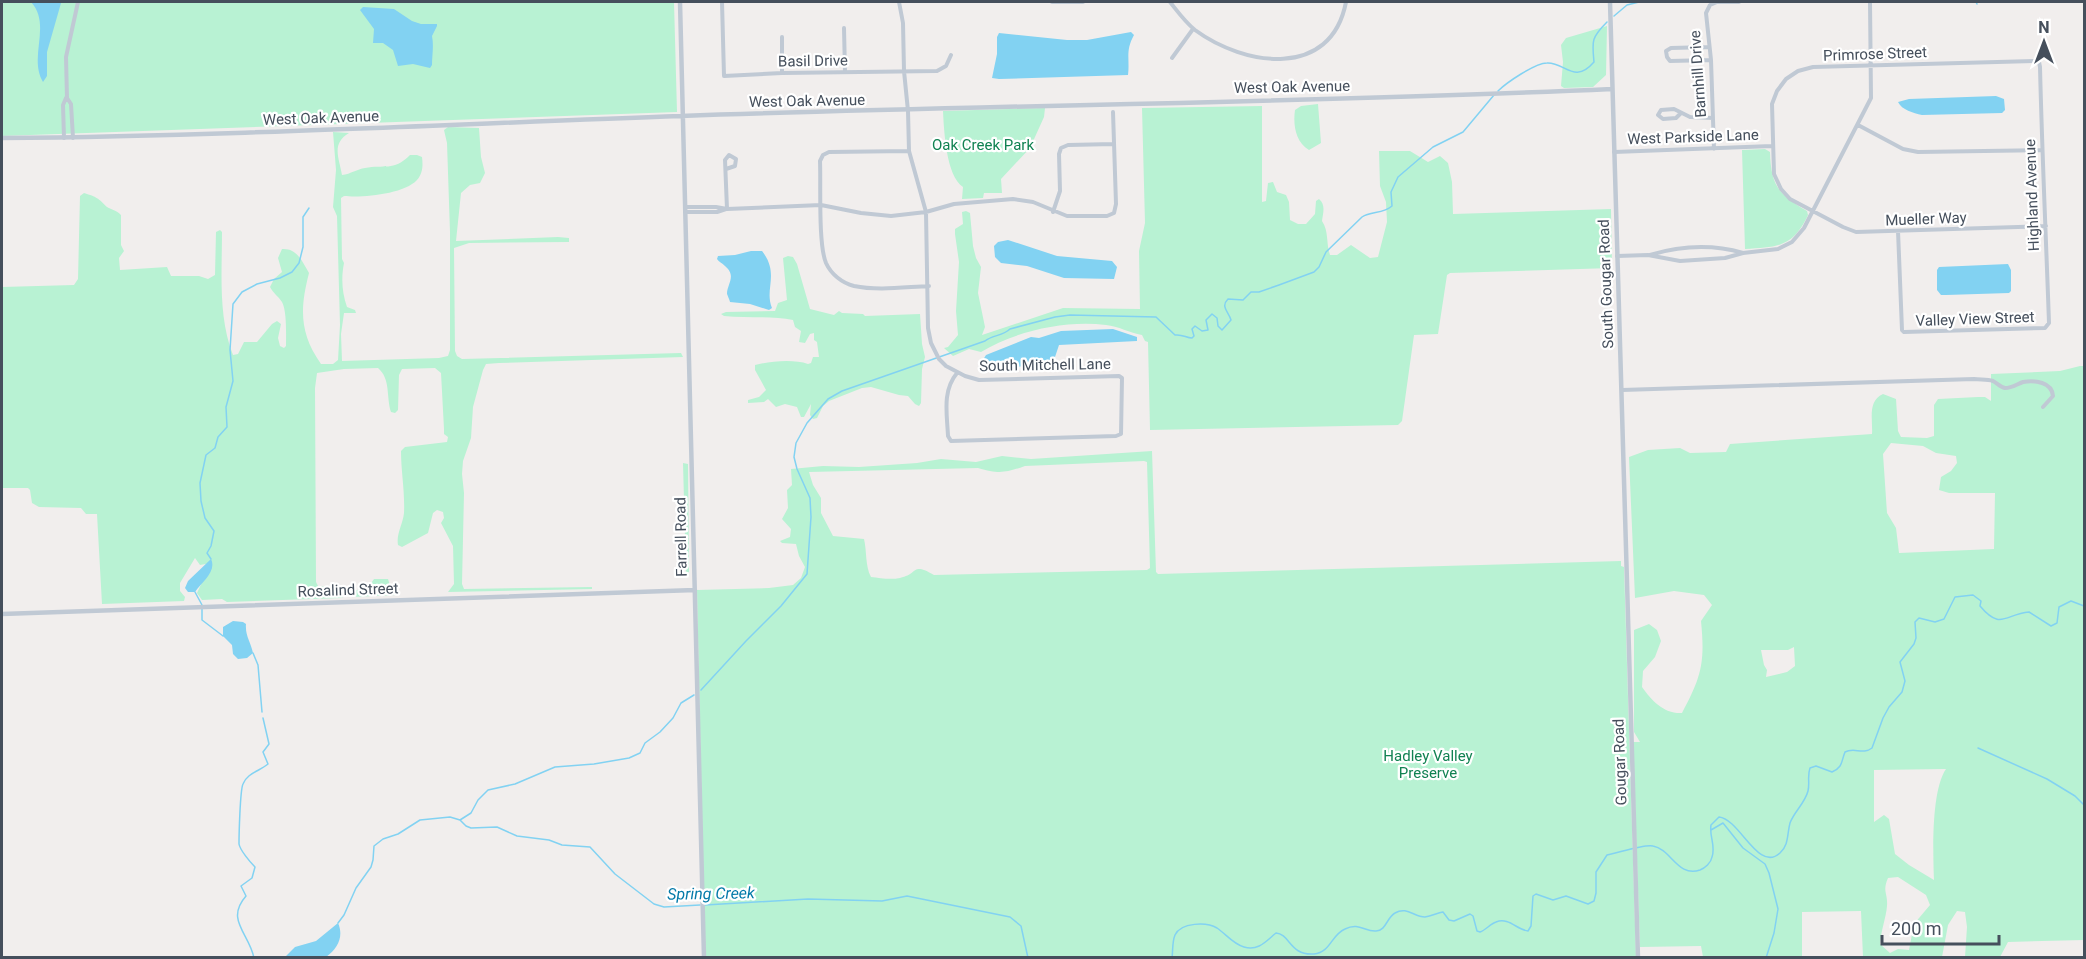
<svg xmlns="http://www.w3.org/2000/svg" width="2086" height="959" font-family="Roboto,sans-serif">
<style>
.green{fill:#b8f2d3;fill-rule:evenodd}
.water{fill:#82d2f2}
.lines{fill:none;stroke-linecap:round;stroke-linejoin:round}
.stream{stroke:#82d2f2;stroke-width:1.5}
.minor{stroke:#c0c9d4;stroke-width:4}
.tertiary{stroke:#c0c9d4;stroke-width:4.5}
.labels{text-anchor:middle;stroke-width:4.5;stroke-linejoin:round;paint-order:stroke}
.street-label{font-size:15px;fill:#454f5c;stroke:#fff}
.park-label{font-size:15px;fill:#118252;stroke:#fff}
.water-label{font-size:16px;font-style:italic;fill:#047aa9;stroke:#fff}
</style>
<rect width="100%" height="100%" fill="#f1eeed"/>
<path class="green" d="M2 2H674L677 112 2 136Z
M1607 26 1606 75 1593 87 1564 88 1561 86 1563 62 1561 45 1566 38Z
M1318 104 1321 143 1309 150C1295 142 1293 124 1295 110L1301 106Z
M1262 106V202L1266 201 1268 183 1273 182 1277 192 1286 195 1289 202 1290 220 1298 224H1306L1315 214 1316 201 1319 199C1326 205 1323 213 1322 221 1329 231 1326 244 1330 255H1337L1351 245 1370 258 1378 257 1387 222 1386 202 1380 186 1379 151H1410L1428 162 1440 156 1448 163 1452 182 1453 214 1611 209 1612 268 1450 273 1447 275 1438 334 1414 335 1402 421 1398 425 1150 430 1148 342 1145 341 1142 335C1130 333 1118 326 1106 325 1065 320 1016 331 981 352L969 349 953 356 944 348 948 347 958 335 956 311 959 262 955 234V229L963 224 962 212 966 211 970 213 973 246 976 258 981 267 978 293 985 327 982 335 1063 308 1140 309 1139 251 1145 223 1142 108Z
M1045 108 1044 117 1030 148 1001 179 1002 193H984L983 198 962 199 963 187C946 176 944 130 943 111Z
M448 127 479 128 481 157 485 173 480 183 470 185 461 193 456 241 558 237 569 238V242L469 243 454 248 455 351 457 356 462 359 681 353 683 357 499 363 486 364 483 370 473 407 471 438 463 461 462 474 464 493 462 584 464 589 592 587V589L448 592 454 584 453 546 441 523 444 518 443 512 437 510 433 513 428 533 402 547 398 545C396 534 403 524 404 513 405 492 401 471 401 451L405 447 447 442 448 437 444 434V429L441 373 435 368 402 369 399 375 398 410 395 413 391 412C386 397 391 379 378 368L344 369 317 373 315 388 316 582 318 586 338 588 346 591 367 589 374 579H388L392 592 396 595 352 597 349 595 340 598 227 602 222 599 202 600 197 593 211 563 200 565 195 558 180 583V591L185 597 184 601 102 604 97 514H86L81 508 39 507 32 503 30 490 28 488H2V287L74 285 78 279 80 196 84 193C97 197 98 198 107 207 112 210 116 210 121 215V245L124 251 119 258 120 270 167 267 171 276H199L208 279 215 275 216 232 220 230 222 232C222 272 218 317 233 355L238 354 244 342H257L272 324 277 321 281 324 278 338 280 346 284 348 286 346C286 335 287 311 282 302 278 296 274 294 270 287L274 279 282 272 278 258 282 249C297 248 302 261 309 273 300 308 299 333 321 364H333L338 360 340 325 337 216 333 207 336 170 333 132 349 133C331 144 339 157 342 175 351 174 357 169 365 168 384 164 393 172 410 155H417L422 157C423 165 423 173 417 180 404 194 363 198 344 196L341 198 342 259 344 263C341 278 342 293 347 307L355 310 356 313H344L341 334 342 361 439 358 448 356 450 350V232L447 143 444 130Z
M1765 149 1770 152C1771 187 1779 194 1807 211L1808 215C1793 247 1778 247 1745 249L1742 150Z
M788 256 793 257 797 264 810 309 834 315 839 311 842 313 863 314 865 316 920 314 922 344 925 357 922 369 921 403 919 406 915 404 908 396 899 395 871 387 862 388 829 401 823 406 817 418 813 419 810 415 811 404 804 417H801L797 407 785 404 776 407 768 399 764 402 748 403V400L759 397 766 390 755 370V365C770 361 794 359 808 364L811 363 813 357H819L817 342 814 340V333L810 334 805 343 799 342 801 331 795 327 793 320C773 316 746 318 724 316L721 314 726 312 775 311 778 303 787 300 783 258Z
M2080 366H2084V940L2008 942 2000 957H1965L1967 927 1965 912 1957 911 1948 925 1942 957H1863L1861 911 1802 912V957H1703L1701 946 1640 947 1633 742H1640L1634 732V630L1649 624 1657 630 1661 641 1655 657 1643 671 1642 687C1652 701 1664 714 1682 713 1702 676 1705 662 1701 621L1712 605 1704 595 1674 591 1635 598 1629 457 1648 450 1680 448 1690 453 1726 452 1730 444 1872 434C1873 420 1867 401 1883 394L1896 399 1898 431 1901 437 1927 438 1934 436V405L1938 399 1978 397H1985L1991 401V374L2060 371ZM1891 443 1923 446 1936 453 1956 456 1957 463 1951 471 1941 477 1939 490 1949 493H1995L1994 549 1899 553 1896 528 1887 513 1883 454ZM1794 647 1795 666 1787 672 1766 677 1767 670 1764 665 1761 650H1788ZM1946 769C1931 791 1933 853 1934 880L1909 865 1895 854 1889 819 1884 815 1874 822V770ZM1898 877 1926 895 1930 905 1914 924 1909 950 1898 949 1890 953 1880 944C1881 930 1886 918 1887 906 1888 893 1882 892 1888 878Z
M1152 451 1156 572 1158 574 1621 561V566L1624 567 1636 957H705L697 590 769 588 793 585 801 578 805 567 799 556 796 544 782 543 780 541 790 537 791 529 782 519 788 508 787 490 792 485 791 469 823 466 859 467 917 463 941 459 976 462 1002 456 1031 459ZM1144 461 1147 462 1150 568 1147 570 934 575C911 562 919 574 900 578 890 580 880 578 871 577 865 566 867 551 864 539L833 536 821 513V498L813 485 809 472 978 468C999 474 1005 473 1025 466Z
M683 463 688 464 689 572 686 574Z"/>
<path class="water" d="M31 2 61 3 47 52V76L43 82C28 57 52 25 31 2Z
M363 7 394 9 412 21 421 24H437V26L432 36C434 46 432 55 432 65L430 68 413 64 398 66 393 50 383 43H373L374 29 360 10Z
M1131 32 1134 35C1125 51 1130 59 1128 75L999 79 992 78 997 54V37L999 33 1067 40H1087Z
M1996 96 2004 99 2005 110 2002 113 1922 115C1913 113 1902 110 1898 102L1909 99Z
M1008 240 1057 256 1112 261 1117 267 1114 279 1064 278 1027 266 1001 263 995 257 994 246 998 242Z
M751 251H762C780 274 764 289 772 308L769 310 750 304 730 302C730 301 727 294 727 294 727 284 737 276 725 266 722 263 719 262 717 259L718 256 735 255Z
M2008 264 2011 270V291L2009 293 1946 295H1941L1937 290V270L1939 267Z
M1113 329 1137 337V341L1059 345 1053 363 981 371 978 368 986 355 1031 337 1039 338 1061 331Z
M211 559C217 571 202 582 195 592H188L185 588 188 581Z
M233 621 243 622 246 624C245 636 251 642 253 653L247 658 238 659 233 654 232 645 223 636V627Z
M338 923C344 936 338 949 326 957H285L295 947 316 941Z"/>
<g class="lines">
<path class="stream" d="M1976 2 1977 4
M1614 16 1627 5 1639 2
M1498 91C1506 83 1535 63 1547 63 1565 62 1574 85 1594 62 1592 41 1591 38 1607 22
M211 559 207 553 211 546 214 531 205 518 201 501 200 483 206 455 215 448 218 437 227 427 226 407 233 381 230 350 233 304 242 292 257 284 280 278 292 272 299 263 303 247V217L309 208
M195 592 202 605
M202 609V620L223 636
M253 653 258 665 262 712
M701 690 746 641 781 606 807 574 811 517 810 498 797 469 794 457 796 443 807 423 828 399 842 391 985 341C992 335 1003 336 1010 329L1055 317 1070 315 1156 317 1175 335C1183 334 1186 338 1192 338L1194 336 1192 329 1195 326 1202 331 1208 330 1206 320 1212 314 1217 318 1218 326 1222 330 1231 320C1229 312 1220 307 1228 299L1243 300 1251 292H1259L1279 285 1314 272 1319 267 1326 252 1362 217C1371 211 1383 214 1392 206L1391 192 1398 177 1433 147 1463 132 1494 95
M1978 748 2047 779 2075 796 2084 805
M460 820 471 813 478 800 488 790 515 784 555 767 594 764 629 758 640 753 645 743 660 732 673 718 681 703 694 695
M1711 830 1723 823 1743 848 1765 864 1769 873 1778 909 1774 933 1766 958
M705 905 808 899 882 901 907 896 1010 917 1021 926 1028 958
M338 923 344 915 356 888 371 867 373 860 374 846 383 839 398 834 420 820 450 817 460 820 466 826 471 828 497 827 517 836 549 840 562 845 590 847 615 874 654 904 664 907 700 905
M254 958C249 933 225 920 246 896L241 886 252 878 255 867C250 862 240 850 239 844 239 837 240 790 243 784 247 773 260 771 268 764L263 752 269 744 263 718
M1172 958C1173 951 1172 942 1175 935 1181 922 1207 922 1217 928 1226 934 1233 944 1244 947 1259 951 1266 941 1276 933 1290 934 1290 956 1314 954 1331 952 1331 935 1345 929 1359 922 1365 932 1376 931 1386 931 1387 917 1395 913 1407 906 1414 917 1425 917 1432 916 1437 913 1443 912L1449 920 1454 921 1470 914 1473 916 1477 931 1480 932C1486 930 1490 924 1496 922 1509 917 1517 930 1528 931L1531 926 1533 896 1536 894 1553 900 1566 896 1588 904 1594 901 1596 893V872L1607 855C1618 853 1644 844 1653 846 1671 849 1678 878 1700 870 1705 868 1711 863 1712 857 1716 846 1709 836 1711 825L1719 817C1740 819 1758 873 1780 853 1789 845 1787 834 1790 823 1794 812 1805 803 1808 791 1810 783 1807 776 1810 768L1816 766 1832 772C1843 767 1841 762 1845 752 1854 747 1863 755 1872 748L1883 718 1889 707 1902 692 1905 681 1900 662 1914 644 1916 638 1915 622 1919 618 1935 622 1944 619 1955 597 1973 595 1981 601 1980 606C2001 631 2005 614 2029 612L2051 626 2057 623 2059 607 2071 601 2084 606"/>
<path class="minor" d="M722 2 724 76 782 73 937 71 946 66 951 55
M899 2 903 23 904 71 908 111 909 151 926 212 928 328 931 343 939 359 946 366 965 376 979 380 1119 376 1122 378 1121 434 1116 436 951 441 948 436C947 414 942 391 957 373
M1052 2H1083
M1170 2C1178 12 1185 22 1195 30 1244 66 1331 80 1346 2
M844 28 845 72
M782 37V73
M1709 47 1671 48 1666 51 1667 57 1670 61 1711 60
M1172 58 1193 29
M1681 113 1676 118 1663 119 1658 115 1661 110 1674 109 1690 117 1713 118
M1858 125 1903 149 1918 152 2042 150
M64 138 63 105 66 98
M73 138 71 104 67 98 66 57 78 2
M1714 149 1711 60 1706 13 1710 5 1717 2H1739
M909 151 829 152 823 155 820 161C821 184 818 244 826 263 831 274 842 283 854 286 878 291 905 287 929 286
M1614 152 1772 146
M726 169 735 166 736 159 729 155 725 160 727 209
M685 207H716L727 209 821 205 861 213 891 216 926 212 954 204 1013 199 1033 202 1067 216H1107L1114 213 1116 204 1113 112
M685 212H717L726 209
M1053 212 1060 191 1059 154 1061 148 1068 145 1114 144
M1898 231 1902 330 1904 332 2045 328 2049 323C2046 237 2042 152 2040 67L2039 62 2035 61 1813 67 1798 71 1786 79 1777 91 1772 104 1774 174 1781 189 1790 199 1843 227 1856 232 2046 226
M1650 255C1680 246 1712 244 1743 253
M1617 256 1648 255 1680 261 1725 258 1743 253 1778 249 1792 242 1804 228 1871 98 1870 2
M1622 390 1974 379C1980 380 1987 379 1993 381 1997 383 2000 387 2005 388 2012 388 2017 384 2023 382 2035 380 2052 382 2053 396L2043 407"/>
<path class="tertiary" d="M680 2 704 958
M1610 2 1638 958
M2 138C228 136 455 124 681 116 992 105 1302 103 1612 89
M2 614 695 590"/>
</g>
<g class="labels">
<g class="street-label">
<text transform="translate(1875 54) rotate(-2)" y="5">Primrose Street</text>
<text transform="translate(813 61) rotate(-1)" y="5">Basil Drive</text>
<text transform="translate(1698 74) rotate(-94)" y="5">Barnhill Drive</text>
<text transform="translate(1292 87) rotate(-1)" y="5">West Oak Avenue</text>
<text transform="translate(807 101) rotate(-1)" y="5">West Oak Avenue</text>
<text transform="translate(321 118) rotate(-2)" y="5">West Oak Avenue</text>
<text transform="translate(1693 137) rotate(-2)" y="5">West Parkside Lane</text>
<text transform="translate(2032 195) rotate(-92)" y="5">Highland Avenue</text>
<text transform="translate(1926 219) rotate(-2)" y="5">Mueller Way</text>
<text transform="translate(1606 284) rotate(-92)" y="5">South Gougar Road</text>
<text transform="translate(1975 319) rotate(-2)" y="5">Valley View Street</text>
<text transform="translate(1045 365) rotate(-1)" y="5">South Mitchell Lane</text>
<text transform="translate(681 537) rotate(-91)" y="5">Farrell Road</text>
<text transform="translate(348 590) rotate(-2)" y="5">Rosalind Street</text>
<text transform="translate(1620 762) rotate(-92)" y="5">Gougar Road</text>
</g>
<g class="park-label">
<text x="983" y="150">Oak Creek Park</text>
<text x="1428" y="761">Hadley Valley<tspan x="1428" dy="17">Preserve</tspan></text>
</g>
<g class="water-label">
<text transform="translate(711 893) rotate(-1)" y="6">Spring Creek</text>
</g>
</g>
<rect width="2086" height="959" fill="none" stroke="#454f5c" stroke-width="6"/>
<g transform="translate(2044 42)" stroke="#ffffff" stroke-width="4.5" paint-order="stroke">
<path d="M0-4.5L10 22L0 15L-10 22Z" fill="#454f5c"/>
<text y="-9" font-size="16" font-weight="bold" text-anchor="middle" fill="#454f5c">N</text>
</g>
<path d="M1882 935v9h117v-9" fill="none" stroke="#454f5c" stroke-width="3"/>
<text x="1891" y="935" font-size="18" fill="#454f5c" stroke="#ffffff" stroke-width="4.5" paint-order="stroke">200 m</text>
</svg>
